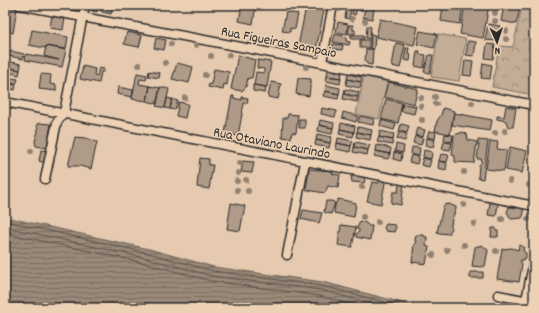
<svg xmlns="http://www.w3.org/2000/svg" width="539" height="313" font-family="Dekko,sans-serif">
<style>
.grass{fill:#c3ad96;stroke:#776c60}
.forest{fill:url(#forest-crowns);stroke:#776c60}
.water{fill:url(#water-rules);stroke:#6d6359}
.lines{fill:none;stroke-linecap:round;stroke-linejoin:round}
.shore{stroke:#57514a;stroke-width:1}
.building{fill:#af9b88;stroke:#2b2b2b}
.street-casing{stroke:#2b2b2b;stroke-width:11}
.street{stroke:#edd1b4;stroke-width:8}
.tree{fill:#8f8172}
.labels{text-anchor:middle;stroke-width:3;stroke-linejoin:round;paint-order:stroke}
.street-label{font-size:14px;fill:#2b2b2b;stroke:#edd1b4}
</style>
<defs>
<pattern id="forest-crowns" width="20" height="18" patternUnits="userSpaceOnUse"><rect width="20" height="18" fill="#c3ad96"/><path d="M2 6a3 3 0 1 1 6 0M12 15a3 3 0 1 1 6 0" fill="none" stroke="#9f8d7b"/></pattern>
<pattern id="water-rules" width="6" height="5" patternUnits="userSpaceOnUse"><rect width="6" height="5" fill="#998978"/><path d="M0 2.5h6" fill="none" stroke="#7d7063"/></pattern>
</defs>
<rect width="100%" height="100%" fill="#e5caaf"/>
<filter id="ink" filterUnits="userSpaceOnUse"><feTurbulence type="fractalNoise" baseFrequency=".025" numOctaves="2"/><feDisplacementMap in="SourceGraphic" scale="8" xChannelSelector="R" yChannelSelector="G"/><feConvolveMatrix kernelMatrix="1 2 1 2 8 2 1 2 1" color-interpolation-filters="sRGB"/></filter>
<g filter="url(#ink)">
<path class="grass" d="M438 34 466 39 459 81 431 77Z
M364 76 387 82 379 119 356 114Z"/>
<path class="forest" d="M522 6 534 9V18L528 49 534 51V95L492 87 499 46 513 47Z"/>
<path class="water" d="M5 217 149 249 214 267 323 282 422 308H5Z"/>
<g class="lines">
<path class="shore" d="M5 221 148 253 213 271 322 286 407 308
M5 227 146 258 212 276 321 290 387 308
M5 233 145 263 211 281 320 296 364 308"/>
</g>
<path class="building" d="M91 5H114L111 14 102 12 101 10 97 9V12L92 11Z
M242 5H256L253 24 239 21Z
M347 5H352L349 19 345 18Z
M354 5 362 6 361 11 357 9 355 15 352 14Z
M366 5H375L372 19 363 17Z
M443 5H463L460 24 441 21Z
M465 5H489L483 38 460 34Z
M504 5H521L516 24 501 21Z
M7 7 17 8 13 33 5 31Z
M306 7 324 11 316 49 298 46Z
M286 12 298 14 295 29 290 28V32L282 31Z
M52 15 65 17 63 30 50 28Z
M380 19 418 27 414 45 376 37Z
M338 22 348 24 347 34 336 32Z
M488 24 500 26 498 41 485 40Z
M349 25H353V30H355V34H348Z
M367 26 371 27 370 39 366 38Z
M32 30 68 37 66 49 46 46 45 48 29 45Z
M420 31 437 34 434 48 417 44Z
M127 32 142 35 139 47 124 44Z
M335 34 347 37 346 41 350 42 349 45 333 42Z
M371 34 375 35 374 49H370Z
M351 35H364V39H351Z
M156 38 166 40 164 50 154 48Z
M360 40H369V48H360Z
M468 41 476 42 474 56 466 55Z
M396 43 405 45 400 68 392 66Z
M333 44 343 45 342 50 332 49Z
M487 44 495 45 493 59 485 58Z
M46 46 66 50 62 67 25 60 26 54 59 60 44 56Z
M406 48H409L408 53 411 54 410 61 404 60Z
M366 49H373L372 65 367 64 365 61Z
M10 51 24 54 23 59 9 56Z
M417 51H420L419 54 426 55 424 68 415 66Z
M238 55 255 60 252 78H248L246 87 242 91 231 89Z
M429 55H433L430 73 424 72Z
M258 60 271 62 267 87 254 85 256 72 264 73V69L257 68Z
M465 60 473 61 471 76 463 75Z
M7 61 21 64 20 70 6 67Z
M177 63 193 67 189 83 172 79Z
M483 63 492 65 490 79 481 78Z
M83 66 95 69 94 75 97 76 99 68 104 69 103 72H101L99 83 80 79Z
M6 67 20 70 19 75 5 72Z
M214 69 229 72 227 85 224 84 223 90 208 87 209 84H211Z
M328 70 342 73 341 78 327 76Z
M149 71 160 73 159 78 148 76Z
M137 73 147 75 146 80 140 79 139 84 150 86 147 101 132 99Z
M41 74 51 75 50 84 56 85V91L39 89Z
M348 74 362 77 361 82 347 79Z
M327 76 341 78 340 84 326 81Z
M5 77 18 79 16 84 5 82Z
M298 78 311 79 309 96 296 94Z
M347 79 361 82 360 88 346 85Z
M5 82 16 85 15 90 5 88Z
M271 82 281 84 278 99 268 97Z
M388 82 418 89 414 104 384 97Z
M253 85 266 87 265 93 253 91Z
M326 85 340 88 339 94 325 91Z
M150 86 160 88 157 104 147 101Z
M118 87 133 90 132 97 117 94Z
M160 87 169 89 165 108 156 106Z
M345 89 359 92 358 97 344 94Z
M325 91 339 94 338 99 323 96Z
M344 94 358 97 357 102 343 99Z
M232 96H234L233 98 242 100V97L248 98 247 103H244L238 136 225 133Z
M167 98 172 99 170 109 165 108Z
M172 99 178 101 175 110 170 109Z
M386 99 402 103 398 123 381 119Z
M179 102 188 104 185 118 176 116Z
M403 104 416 106 414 114 401 111Z
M506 106 516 108 513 127H508L506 121 497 119V116L504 117Z
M322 108 337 111 335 117 321 114Z
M443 108 454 111 450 134 435 131 437 121 441 115Z
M343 112 358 116 356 122 342 118Z
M454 113 492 120 490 131 452 125Z
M288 114 298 115 296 133 292 132 291 138 282 137 283 118H287Z
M360 116 374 119 373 125 358 122Z
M299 119H305V128H299Z
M320 120 334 123 333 128 319 125Z
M381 120 396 124 394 130 380 126Z
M39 123 51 124 47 148 36 146 35 141 38 131 37 126Z
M341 123 355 126 354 132 340 129Z
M401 124 409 126 407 133 399 131Z
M319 125 333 128 332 134 318 131Z
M358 127 372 130 371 135 357 132Z
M417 128 425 130 423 137 415 135Z
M340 129 354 132 353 137 339 134Z
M380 131 394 134 393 140 379 137Z
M429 131 436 132 435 139 427 137Z
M357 132 371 135 370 140 356 137Z
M399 132 407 134 405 141 397 139Z
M463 132 467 134 468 140 477 142 474 163 455 162V156L452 155 454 135Z
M317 134 332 137 330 143 316 140Z
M445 134 453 135 452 142 444 140Z
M415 136 423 138 421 145 413 143Z
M75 137 86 138 97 142 91 169 80 166H68Z
M379 137 393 140 392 145 377 142Z
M338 138 353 141 351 146 337 143Z
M427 138 435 140 433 147 425 145Z
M316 140 330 143 329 148 315 145Z
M478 140 488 141 483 179 478 178 479 165 482 162 481 159H477L479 145H478Z
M490 141 498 142 497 149 507 150 504 171 486 169Z
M355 142 370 145 368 150 354 147Z
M444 142 452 143 450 150 442 149Z
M337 143 351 146 350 152 336 149Z
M396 144 404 146 403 153 395 151Z
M377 145 391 148 390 154 376 151Z
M354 147 368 150 367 155 353 152Z
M412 147 420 148 419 156 411 154Z
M510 147 527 151 522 173 506 170Z
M41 150 47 151 45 163 39 161Z
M424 150 432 152 431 159 423 157Z
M376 151 390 154 388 159 374 156Z
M394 152 402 154 401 161 393 159Z
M441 154 449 155 447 162 439 161Z
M411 155 419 157 417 164 409 162Z
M200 158 209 159V165H213L209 189 197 187Z
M423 158 431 160 429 167 421 165Z
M243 161 254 162 252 173 241 172Z
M439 161 447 163 446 170 438 168Z
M309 169 332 171 333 174 340 175 338 188 328 186 325 193 306 190Z
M351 176H363L365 180 364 183 352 182Z
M380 177 386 178 381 204 367 201 372 182 379 183Z
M399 183 404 184 401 205 391 203 393 192H398Z
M338 199 356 203 354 217 334 213 335 205Z
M326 201H332L335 203 331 214 324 212Z
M495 202 498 204 496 216 488 215 490 203Z
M231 203 245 206 240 231 227 229Z
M449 204 456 207V209L452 219 450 232 449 234 439 233 437 232 443 208 444 205Z
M509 207H522L524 213 522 218 511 219 507 212Z
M303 210 322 213 319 223 301 219Z
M360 221 366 223 369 226H372L370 240 356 237V234L359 232V230L357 229Z
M386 224 395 225 396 227 394 232 386 231 384 228Z
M341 225 356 227 352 247 338 245Z
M492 228H496V231H498V237H491Z
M416 235H424L425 237H427L426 246 429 247 426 264 412 262 414 244H416L415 240Z
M482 245 488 250 485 266 481 267 472 266 475 247Z
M519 245 524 247 523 251 526 253V258L520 261 522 264 519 282 497 279 502 249 512 248 518 250Z
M470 272H483V278H470Z"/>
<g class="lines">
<defs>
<path id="street" d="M19 5 241 47 534 105
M322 62 333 5
M5 102 534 206
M45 179 57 122 64 113 85 5
M287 255 305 162
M498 295 534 302
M526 300 534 260"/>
</defs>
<use href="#street" class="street-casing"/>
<use href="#street" class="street"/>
</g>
<g class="tree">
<circle cx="338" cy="9" r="3"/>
<circle cx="495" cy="13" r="3"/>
<circle cx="352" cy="19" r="3"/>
<circle cx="365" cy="21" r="3"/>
<circle cx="495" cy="21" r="3"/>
<circle cx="506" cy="31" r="3"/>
<circle cx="506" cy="39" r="3"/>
<circle cx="282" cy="42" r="3"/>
<circle cx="171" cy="44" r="3"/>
<circle cx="196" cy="45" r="3"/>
<circle cx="229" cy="55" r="3"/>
<circle cx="211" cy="56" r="3"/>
<circle cx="165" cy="63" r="3"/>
<circle cx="139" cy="65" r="3"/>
<circle cx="306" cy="67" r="3"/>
<circle cx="205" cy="75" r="3"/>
<circle cx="435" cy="97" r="3"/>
<circle cx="185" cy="98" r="3"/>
<circle cx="421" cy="98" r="3"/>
<circle cx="472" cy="103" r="3"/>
<circle cx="436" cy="104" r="3"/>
<circle cx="421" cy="106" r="3"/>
<circle cx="422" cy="120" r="3"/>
<circle cx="505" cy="131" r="3"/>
<circle cx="495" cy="133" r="3"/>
<circle cx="31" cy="151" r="3"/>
<circle cx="240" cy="163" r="3"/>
<circle cx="464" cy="172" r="3"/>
<circle cx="238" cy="173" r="3"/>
<circle cx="246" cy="180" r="3"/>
<circle cx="237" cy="181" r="3"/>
<circle cx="510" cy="181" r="3"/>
<circle cx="529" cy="185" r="3"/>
<circle cx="362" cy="187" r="3"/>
<circle cx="237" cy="190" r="3"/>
<circle cx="248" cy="191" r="3"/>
<circle cx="464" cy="205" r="3"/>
<circle cx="363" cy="217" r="3"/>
<circle cx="502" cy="219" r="3"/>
<circle cx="528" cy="219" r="3"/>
<circle cx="378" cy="222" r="3"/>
<circle cx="474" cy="224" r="3"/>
<circle cx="464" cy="245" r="3"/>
<circle cx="447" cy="250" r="3"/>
<circle cx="496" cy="251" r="3"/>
<circle cx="433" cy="255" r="3"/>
</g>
</g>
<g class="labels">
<g class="street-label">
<text transform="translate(279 41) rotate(11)" y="5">Rua Figueiras Sampaio</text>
<text transform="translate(272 142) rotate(11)" y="5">Rua Otaviano Laurindo</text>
</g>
</g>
<rect width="539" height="313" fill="none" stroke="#edd1b4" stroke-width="20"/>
<rect x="10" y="10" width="519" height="293" fill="none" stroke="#2b2b2b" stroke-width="1.5" filter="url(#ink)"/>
<g transform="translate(497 42) rotate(177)" stroke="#edd1b4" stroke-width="3" paint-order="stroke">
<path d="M0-3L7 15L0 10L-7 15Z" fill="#2b2b2b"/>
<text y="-6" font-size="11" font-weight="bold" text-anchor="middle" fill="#2b2b2b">N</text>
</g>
</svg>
